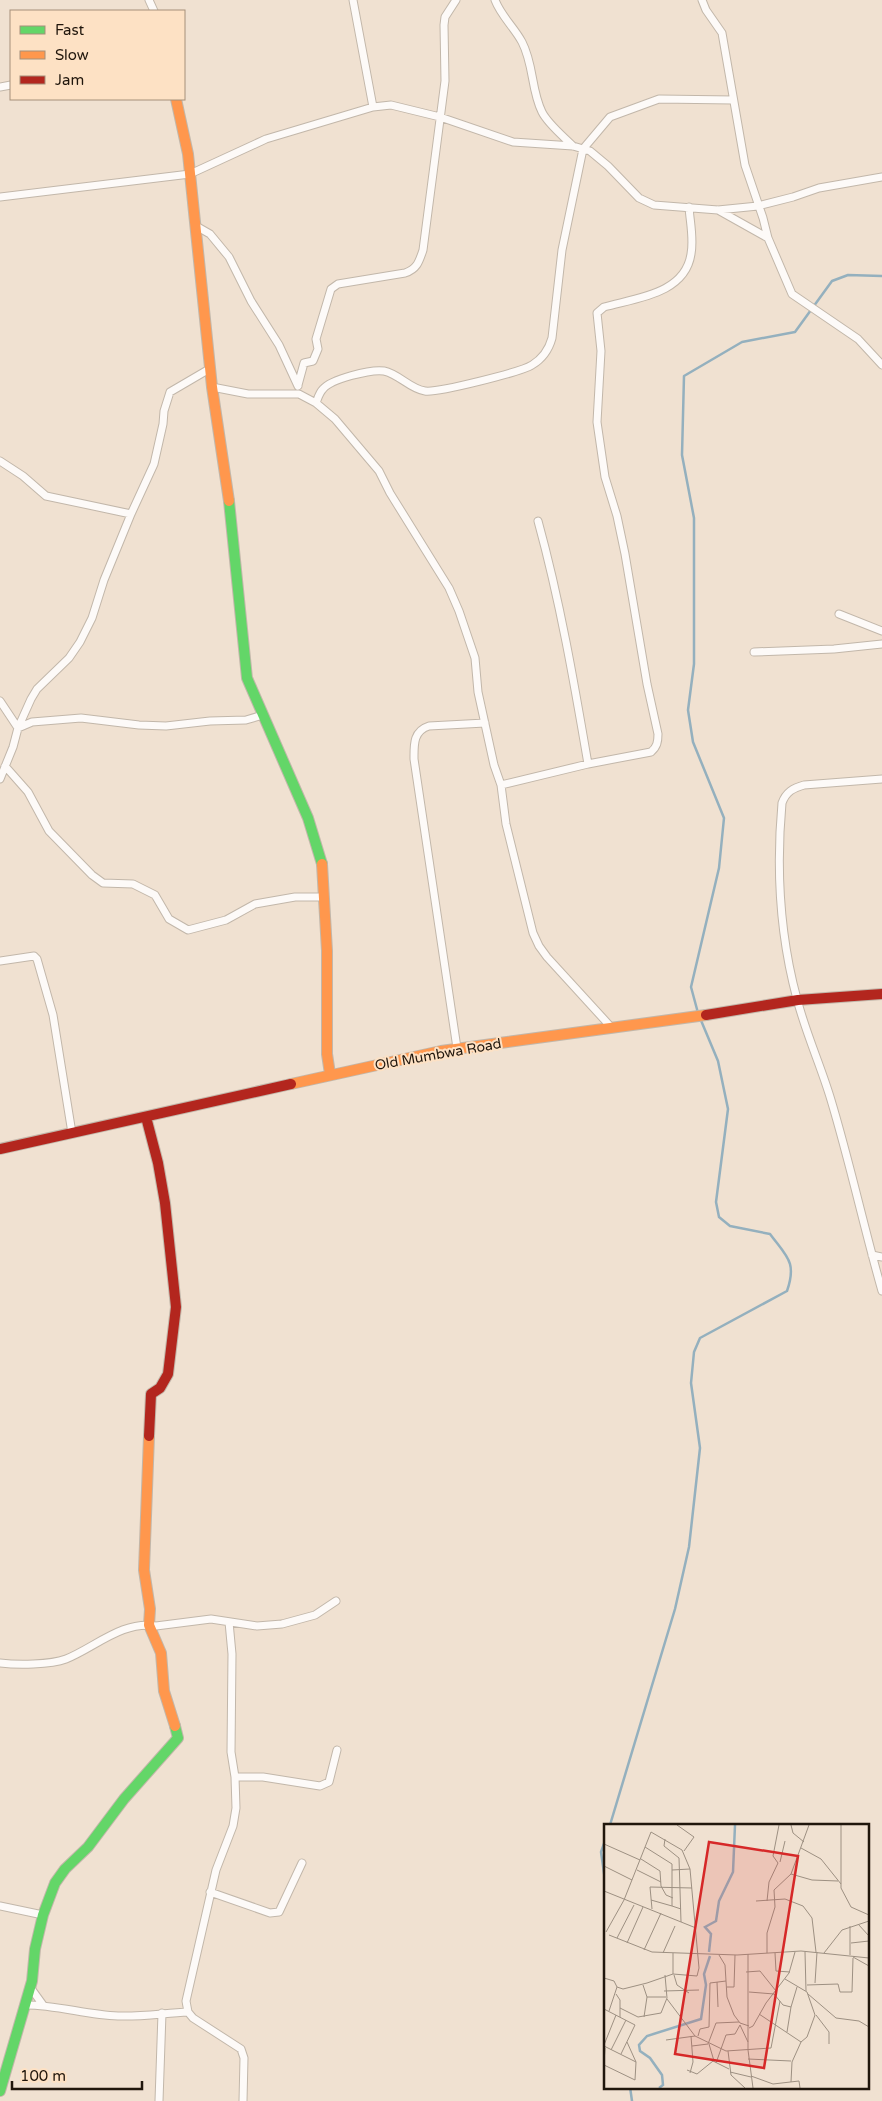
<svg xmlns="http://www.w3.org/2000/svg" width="882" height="2101" font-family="'Varela Round',sans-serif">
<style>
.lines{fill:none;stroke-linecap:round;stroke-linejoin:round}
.stream{stroke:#94b0be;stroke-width:2.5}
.street-casing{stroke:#c2b7aa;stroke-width:9}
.fast-casing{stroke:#c2b7aa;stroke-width:12}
.slow-casing{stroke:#c2b7aa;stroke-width:12}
.jam-casing{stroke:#c2b7aa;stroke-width:12}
.street{stroke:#fdfaf8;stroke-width:7}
.fast{stroke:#63d668;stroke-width:10}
.slow{stroke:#ff974d;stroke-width:10}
.jam{stroke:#b3261e;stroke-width:10}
.labels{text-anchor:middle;stroke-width:4;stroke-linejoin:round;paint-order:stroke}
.street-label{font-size:14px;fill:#20160c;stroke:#fde1c4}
.inset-river{fill:none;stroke:#94b0be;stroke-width:2.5}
.inset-road{fill:none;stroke:#9d9082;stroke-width:1}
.view{fill:#d62828;fill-opacity:0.15;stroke:#d62828;stroke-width:2.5}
.inset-edge{fill:none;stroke:#20160c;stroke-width:2.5}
</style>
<rect width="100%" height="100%" fill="#f0e1d1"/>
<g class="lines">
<path class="stream" d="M698 1013 691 987 719 868 724 818 693 742 688 710 694 664V518L682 455 684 376 742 342 795 332 832 281 848 275 882 276
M610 1825 675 1609 689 1547 700 1448 691 1383 694 1352 700 1338 787 1291C797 1262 787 1257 770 1234L730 1226 719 1217 716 1202 728 1109 718 1061 700 1018
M606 1838 601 1852 606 1887
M630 2087 632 2101"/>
<defs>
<path id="street" d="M149 0 154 11
M353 0 373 107
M495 0C501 16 514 27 522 42 534 65 531 90 542 112 548 124 563 136 573 146
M702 0 706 10 722 33 745 165 763 218 768 238
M0 87 11 85
M0 197 190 174 266 139 373 107 391 105 440 117 513 142 573 146 590 151 608 166 639 198 654 205 718 210 758 206 793 197 819 188 882 177
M718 210 768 238 792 294 858 339 882 365
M196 226 210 234 229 257 251 301 279 345 298 386
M298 385 304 363 313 361 318 349 316 339 331 289 338 284 405 273C417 269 419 262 423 250L445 81 444 25 445 17 456 0
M212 387 248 394H299L316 403 335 419 379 471 390 493 449 588 459 611 475 658 478 692 494 765 501 785 506 824 533 933 539 946 547 957 611 1027
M316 403C318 398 319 393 323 389 331 379 371 369 384 371 399 374 410 389 425 391 437 393 521 372 532 365 542 359 549 349 552 338L562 250 583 149 610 117 659 99 733 100
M0 461 23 476 46 496 131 514
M538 521C560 601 574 682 588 764
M839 614 882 631
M754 652 834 649 882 644
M0 701 18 728 32 722 81 718 139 725 166 726 210 721 246 720 263 715
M5 766 28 792 49 831 92 875 103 883 133 884 155 895 169 919 188 930 226 920 255 904 295 897H324
M0 779 13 747 18 728 31 699 37 689 69 658 80 642 92 618 104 580 131 514 154 464 163 424 164 411 170 392 211 368
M882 779 804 785C793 788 786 792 782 803 776 869 780 936 797 999 806 1034 821 1066 831 1100 850 1163 864 1228 882 1291
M501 785 588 764 651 752C657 747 658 742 658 734L647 684 625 554 617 516 605 477 597 422 601 351 597 313 604 307C636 298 685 294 691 254 694 239 690 222 689 207
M0 961 34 956 37 959 53 1015 72 1133
M457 1048 414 759C414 745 413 731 429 726L485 723
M872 1255 882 1257
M229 1622 232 1654 231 1752 235 1777 236 1808 233 1826 216 1870 186 2001 188 2012 193 2018 241 2049 244 2058 243 2101
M0 1663C17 1665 50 1665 66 1659 94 1648 123 1620 156 1626L211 1619 257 1626 282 1624 315 1615 336 1601
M235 1777H263L320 1786 329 1782 337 1750
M210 1892 270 1913 279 1912 302 1863
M0 1906 43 1915
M30 1987 43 2005
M26 2005C57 2005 87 2015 118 2016 141 2017 165 2013 188 2012
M159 2101 162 2013"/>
<path id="fast" d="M229 501 247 678 308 818 322 864
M0 2091 32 1981 35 1949 43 1915 55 1883 65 1869 88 1847 124 1799 178 1738 175 1726"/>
<path id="slow" d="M176 99 188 154 212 387 229 501
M322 864 327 951V1054L330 1074
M291 1084 441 1051 706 1015
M149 1436 144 1570 150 1609 149 1625 161 1653 164 1691 175 1726"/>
<path id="jam" d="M706 1015 798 1000 882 994
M146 1117 158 1163 165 1203 176 1307 168 1374 160 1388 151 1394 149 1436
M0 1149 291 1084"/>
</defs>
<use href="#street" class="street-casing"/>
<use href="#fast" class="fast-casing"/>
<use href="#slow" class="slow-casing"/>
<use href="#jam" class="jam-casing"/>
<use href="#street" class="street"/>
<use href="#fast" class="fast"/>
<use href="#slow" class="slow"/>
<use href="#jam" class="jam"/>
</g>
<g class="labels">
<g class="street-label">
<text transform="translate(438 1054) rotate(-10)" y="5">Old Mumbwa Road</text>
</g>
</g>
<g transform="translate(604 1824)">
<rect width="265" height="265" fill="#f0e1d1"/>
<path class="inset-river" d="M105 128 107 110 101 103 112 97 115 77 129 48 131 1M55 264 59 261 58 251 46 234 36 227 35 221 43 212 97 195 102 161 100 150 106 132"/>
<path class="inset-road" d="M73 1 90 13 80 27M187 1 189 9 200 18M237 1V64L247 83 265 91M47 8 78 26 86 45 95 144 93 152 69 150M61 15 60 22 75 34 77 98M0 20 36 36M41 23 68 40V82L77 85M197 24 217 35 237 60M37 35 56 47 57 62M176 38 181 17M0 42 28 56M33 46 57 58M68 46 86 45M187 50 208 56 234 57M57 62 62 71 69 74M0 67 92 104M47 76 68 82M152 77 181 75 199 82 208 94 212 128M163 77 165 58 174 39 169 32 175 1M48 85 46 63 88 64M254 100 265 112M2 108 20 76 47 8M5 111 48 128 133 131 197 127 265 134M13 114 30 81M23 119 39 83M247 119 265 117M40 126 57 89M201 128 202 167M59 129 71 102M163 129V109L171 83 170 66 187 50 205 1M171 129 172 147 186 148M220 129 238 106 265 97M144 130V226L149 264M115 131 121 141 123 173 130 191 136 199 145 202M246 131V102M249 133 265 142M142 148 156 147 172 167M70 151 73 161 85 169M0 154 10 157 13 163 19 165 43 159 69 150V129M181 155 203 168 211 191 203 213 197 218M113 158 114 183M211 159 213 128M39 161 43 173 40 193M203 161 234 160 236 168H248L249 134M123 163H130L131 131M60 167 95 166M145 168 170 170 179 181 187 183 183 208M12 170 16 176V193M204 170 232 194 255 197 265 203M43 173H62M63 175 91 212M187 183 193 163M16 184 34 193 57 189 63 174 61 151M0 185 31 201 17 230M5 187 13 163M155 190 197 218 188 238 187 258M212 191 225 208V220M136 201 144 218M145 204 149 202 162 179 185 149 191 128M94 212 96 205 105 203 106 159 122 157M62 216 91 212 122 227 167 224 176 177M23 218 32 238M105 220 110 237M0 221 12 191M0 222 32 238 31 256 0 241M88 222 104 220 112 199 135 198M7 226 22 196M124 227 127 251 141 264M144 235 187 237M0 239 1 224M112 239 122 211 131 210 136 201M83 246 93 250 109 237 125 245M126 248 147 253M86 249 89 238 87 212M147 252 169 260 195 257 196 264"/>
<path class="view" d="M105 18 194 32 160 244 71 230Z"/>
<rect width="265" height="265" class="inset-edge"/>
</g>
<rect x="10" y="10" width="175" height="90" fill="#fde1c4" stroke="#a5907a"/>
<rect x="20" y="26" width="25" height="8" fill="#63d668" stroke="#a5907a"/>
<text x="55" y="35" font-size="15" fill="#20160c">Fast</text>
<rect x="20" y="51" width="25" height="8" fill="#ff974d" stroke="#a5907a"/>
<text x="55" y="60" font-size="15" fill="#20160c">Slow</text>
<rect x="20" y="76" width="25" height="8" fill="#b3261e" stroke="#a5907a"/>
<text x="55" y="85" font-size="15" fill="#20160c">Jam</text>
<path d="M12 2081v8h130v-8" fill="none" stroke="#20160c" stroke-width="2.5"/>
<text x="20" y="2081" font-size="15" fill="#20160c" stroke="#fde1c4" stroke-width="4" paint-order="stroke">100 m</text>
</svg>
